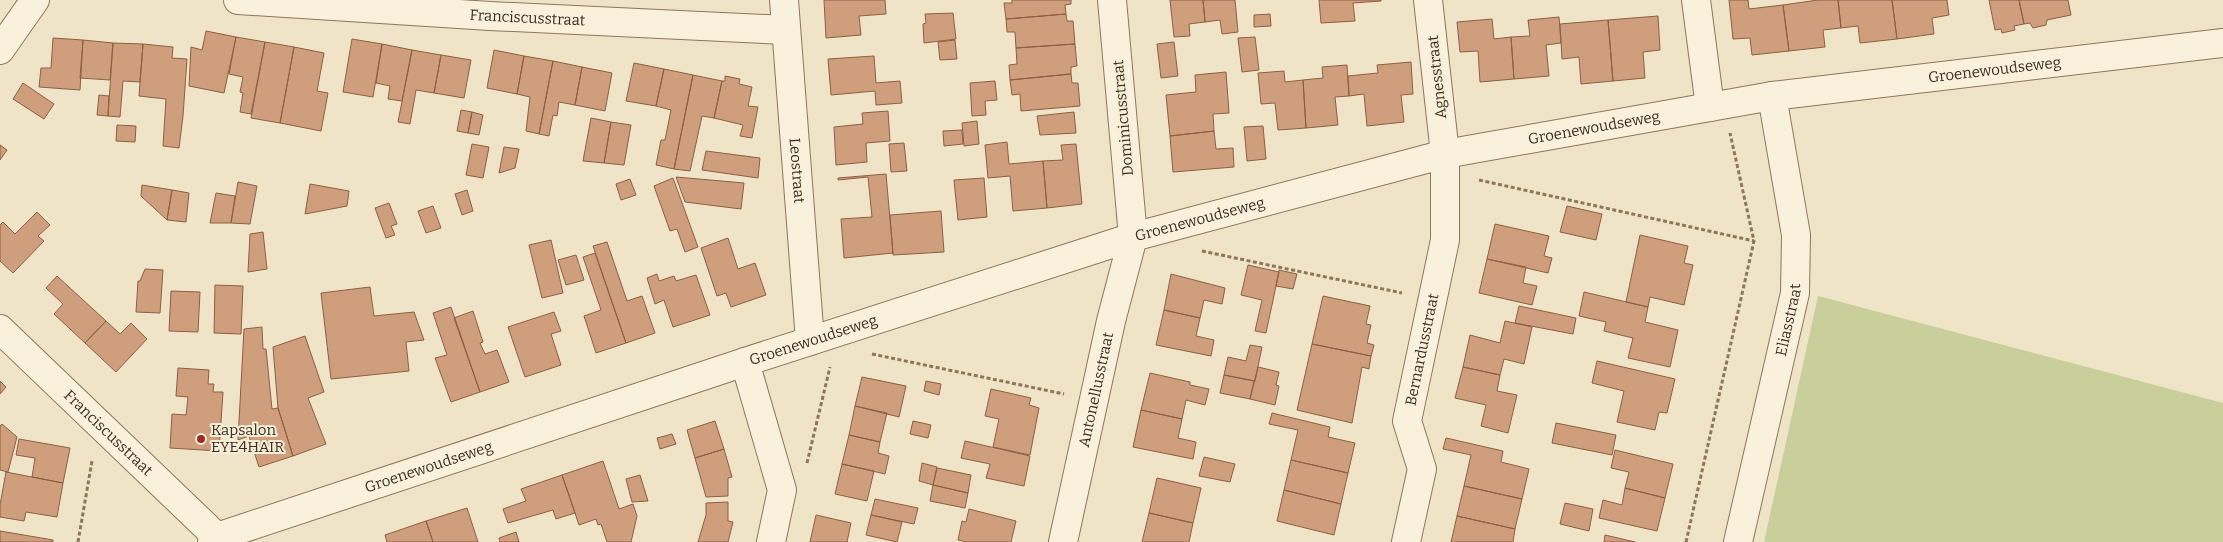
<svg xmlns="http://www.w3.org/2000/svg" width="2223" height="542" font-family="Bitter,serif">
<style>
.green{fill:#c9cf9b}
.building{fill:#cf9f7d;stroke:#8d5f41}
.lines{fill:none;stroke-linecap:round;stroke-linejoin:round}
.minor-casing{stroke:#8d765c;stroke-width:30}
.path{stroke:#8d765c;stroke-width:3;stroke-dasharray:4 2.5;stroke-linecap:butt}
.minor{stroke:#faf1dc;stroke-width:28}
.poi-dot{fill:#9e2a2b;stroke:#f7eed8;stroke-width:2}
.labels{text-anchor:middle;stroke-width:4;stroke-linejoin:round;paint-order:stroke}
.street-label{font-size:15px;fill:#3d2e20;stroke:#f7eed8}
.poi-label{font-size:15px;fill:#3d2e20;stroke:#f7eed8;text-anchor:start}
</style>
<rect width="100%" height="100%" fill="#f0e4c8"/>
<path class="green" d="M1818 296 2223 403V542H1764Z"/>
<path class="building" d="M824 0H885L886 14 859 16 861 35 826 38Z
M1012 0H1071V4L1065 5 1066 14 1006 19 1004 3H1012Z
M1170 0H1203L1205 22 1189 24 1190 36 1174 37Z
M1203 0H1235L1238 32 1222 34 1220 20 1205 22Z
M1319 0H1381V1L1353 3 1355 21 1321 23Z
M1729 0H1748L1749 9 1783 5 1789 51 1752 55 1750 38 1733 39Z
M1818 0H1838L1841 28 1823 30 1825 47 1789 51 1783 5Z
M1838 0H1892L1897 39 1860 43 1858 26 1841 28Z
M1892 0H1947L1949 15 1932 18 1934 34 1897 39Z
M1989 0H2019L2024 24 2014 26 2015 30 2002 33 2001 29 1995 30Z
M2019 0H2068L2071 15 2047 20 2046 25 2033 28 2030 23 2024 24Z
M953 13 956 39 924 43 923 24 926 23 925 14Z
M1066 14 1067 21H1073L1075 44 1016 48 1015 32H1007L1006 19Z
M1270 14 1271 26 1254 27V15Z
M1658 16 1660 50 1643 52 1645 78 1613 81 1608 20Z
M1559 17 1561 43 1546 45 1549 76 1514 79 1511 37 1530 36 1528 20Z
M1492 19 1494 39 1511 37 1514 79 1480 82 1478 51 1460 52 1457 22Z
M1608 20 1613 81 1581 84 1579 57 1562 59 1560 24Z
M206 31 236 37 224 93 189 86 191 47 202 50Z
M236 37 265 42 251 114 240 112 243 93 240 92 243 77 229 74Z
M1255 37 1259 70 1242 72 1238 38Z
M53 38 83 40 80 90 39 87 41 68H51Z
M352 39 382 44 373 97 343 92Z
M83 40 113 43 110 80 80 78Z
M955 40 957 59 940 60 938 42Z
M265 42 294 47 280 123 251 118Z
M1174 42 1178 76 1161 78 1157 44Z
M113 43 143 44 140 82 123 81 120 117 108 116Z
M143 44 173 47 172 58 187 59 183 116 179 148 163 146 166 99 139 96Z
M382 44 412 50 402 101 388 99 390 86 376 83Z
M1075 44 1077 66 1071 67V74L1010 80 1009 65 1017 64 1016 48Z
M294 47 324 53 317 91 328 93 321 131 280 123Z
M412 50 441 55 434 93 416 90 410 124 398 122Z
M494 50 524 56 517 94 487 88Z
M441 55 471 60 464 98 434 93Z
M524 56 553 61 539 134 526 131 530 97 517 94Z
M874 56 876 83 900 81 902 103 876 105 875 91 831 95 828 59Z
M553 61 582 67 575 105 559 102 557 116 553 115 549 136 539 134Z
M1411 62 1413 94 1401 95 1404 122 1367 126 1364 94 1349 96 1348 76 1378 73 1377 65Z
M634 63 664 69 656 106 626 101Z
M1347 65 1349 96 1335 97 1338 125 1306 128 1303 80 1323 78 1322 67Z
M582 67 612 73 605 111 575 105Z
M664 69 693 75 674 169 656 165 661 140H665L671 110 656 106Z
M1284 71 1285 82 1303 80 1306 128 1278 130 1275 103 1261 104 1258 73Z
M1226 72 1229 113 1213 114 1214 131 1170 136 1166 95 1196 92 1195 75Z
M1071 74 1072 83H1078L1080 106 1021 111 1020 94 1012 95 1010 80Z
M693 75 722 81 714 118 702 116 690 171 674 169Z
M725 76 740 79 739 84 752 87 748 106 758 107 752 138 740 136 743 125 714 118 722 81H725Z
M995 81 997 100 985 101 986 115 972 116 970 83Z
M23 83 54 104 44 119 13 99Z
M99 95 109 96 108 116 97 115Z
M461 110 472 112 468 133 457 131Z
M888 111 890 141 866 143 867 162 836 165 834 127 863 124 862 113Z
M472 112 483 115 479 135 468 133Z
M1074 112 1076 133 1040 135 1037 116Z
M591 118 611 122 604 163 583 161Z
M977 121 979 144 964 146 962 123Z
M611 122 631 125 624 165 604 163Z
M117 125 136 126 135 142 116 141Z
M1263 126 1266 159 1247 161 1244 127Z
M962 130 963 144 944 146 943 131Z
M1214 131 1216 149 1233 148 1234 167 1173 172 1170 136Z
M1007 142 1009 164 1043 161 1047 208 1013 211 1010 176 988 178 985 145Z
M904 143 907 171 891 172 889 144Z
M472 144 489 147 483 178 466 175Z
M1076 144 1082 204 1047 208 1043 161 1063 160 1061 145Z
M0 145 7 150 0 160Z
M504 147 519 149 515 168 499 173Z
M706 151 760 158 758 178 702 170Z
M886 174 893 253 844 258 841 219 872 217 868 177 838 180V178Z
M676 177 744 183 741 209 685 202Z
M673 178 698 247 685 252 677 229 670 231 654 186Z
M984 178 987 217 958 220 954 180Z
M630 179 636 195 621 200 616 184Z
M238 182 257 186 250 224 231 223Z
M310 184 349 191 347 206 305 214Z
M142 185 172 190 167 220 141 196Z
M172 190 189 193 186 222 167 220Z
M467 190 473 211 462 215 455 194Z
M216 193 235 196 231 223H210Z
M389 203 397 224 391 226 395 235 386 238 375 208Z
M433 206 441 228 426 233 418 211Z
M1567 206 1602 214 1596 240 1560 232Z
M941 211 944 252 893 255 890 215Z
M37 212 50 225 38 236 44 241 13 273 0 261V225L3 222 15 234Z
M1495 224 1549 236 1544 256 1552 258 1548 273 1487 259Z
M263 232 267 269 248 272 250 234Z
M1640 235 1688 246 1684 263 1693 265 1684 305 1650 297 1648 307 1626 302Z
M728 238 738 269 755 263 766 295 731 307 726 293 717 296 701 248Z
M551 240 563 293 542 298 529 245Z
M607 242 627 301 642 296 655 333 626 343 593 246Z
M595 253 626 343 596 353 584 316 601 310 583 257Z
M576 255 584 280 566 285 558 260Z
M1487 259 1526 267 1523 283 1537 286 1532 305 1479 293Z
M1248 265 1279 272 1266 333 1255 331 1262 300 1241 295Z
M145 269 163 270 160 313 136 312 138 281H140Z
M1279 270 1297 274 1293 289 1276 286Z
M657 274 659 281 674 276 676 281 696 275 710 315 673 327 664 300 655 304 647 278Z
M1171 274 1225 288 1222 304 1204 300 1200 318 1164 310Z
M57 276 106 321 85 343 54 314 63 304 46 288Z
M215 285 243 286 241 334 214 333Z
M370 287 374 316 414 312 424 340 406 342 409 371 331 379 321 293Z
M171 291 200 292 198 332 169 331Z
M1584 292 1648 307 1645 322 1678 330 1670 367 1628 358 1633 338 1604 331 1606 322 1579 316Z
M1323 296 1370 306 1366 324 1371 325 1367 343 1374 345 1371 356 1312 344Z
M1519 306 1576 318 1573 334 1515 323Z
M451 307 480 392 451 402 435 358 447 355 433 313Z
M1164 310 1200 318 1196 336 1214 340 1211 356 1156 345Z
M473 311 483 342 480 343 485 354 497 350 509 382 480 392 454 318Z
M554 312 561 331 551 334 561 365 525 377 508 327Z
M106 321 120 334 131 323 147 339 116 372 85 343Z
M1505 321 1532 327 1524 364 1504 359 1500 375 1463 367 1470 335 1500 343Z
M262 327 263 349H266L272 409 278 408 293 456 259 467 249 436 238 440 244 329Z
M305 336 324 392 308 398 326 444 293 456 278 408 273 347Z
M1312 344 1371 356 1369 369 1362 367 1352 423 1297 410Z
M1250 345 1262 347 1255 381 1224 375 1228 357 1246 361Z
M1597 361 1675 379 1667 413 1659 412 1655 430 1617 422 1624 391 1592 383Z
M1258 367 1279 372 1276 385 1279 386 1275 405 1250 399Z
M1463 367 1500 375 1497 391 1517 395 1508 433 1481 426 1486 405 1455 398Z
M178 368 209 370 208 384H214L213 392H223L219 451 170 448 172 414 186 415 188 397 176 396Z
M1150 373 1190 382V385L1209 389 1205 405 1186 400 1182 419 1141 410Z
M1224 375 1254 381 1250 399 1220 393Z
M862 377 906 386 899 417 855 406Z
M0 381 6 387 0 394Z
M926 381 941 384 939 395 924 391Z
M991 389 1031 398 1029 405 1039 408 1030 455 993 447 999 419 985 416Z
M855 406 887 413 880 442 849 435Z
M1141 410 1182 419 1178 438 1196 442 1193 459 1133 447Z
M1272 413 1330 427 1328 437 1355 443 1348 473 1291 460 1298 430 1269 424Z
M715 421 724 449 695 458 687 430Z
M913 421 931 425 928 438 910 434Z
M1556 423 1616 435 1612 455 1552 443Z
M2 424 17 437 8 472 0 470V426Z
M672 434 676 444 660 449 657 438Z
M849 435 880 442 878 453 889 456 885 474 842 464Z
M1446 438 1503 451 1501 462 1529 469 1522 499 1464 486 1471 455 1443 449Z
M19 439 70 448 63 483 32 477 35 458 16 455Z
M965 441 1030 456 1024 486 986 478 990 464 961 458Z
M724 449 732 477 728 478V496L706 497 695 458Z
M1615 450 1673 464 1665 498 1625 488 1629 472 1611 468Z
M1204 457 1235 464 1230 482 1199 476Z
M1291 460 1348 473 1341 504 1284 490Z
M603 461 619 509 633 504 637 516 631 542H607L601 524 598 525 596 519 579 525 575 513 562 475Z
M922 463 937 467 933 485 919 481Z
M842 464 874 471 867 501 835 494Z
M937 468 971 475 968 493 933 485Z
M6 472 63 483 57 517 26 512 24 521 0 517V505Z
M562 475 575 513 556 519 553 510 508 523 503 509 526 501 521 489Z
M640 475 648 501 632 502 626 479Z
M1157 478 1201 488 1193 523 1149 513Z
M933 485 968 493 965 508 930 501Z
M1464 486 1522 499 1515 529 1457 516Z
M1625 488 1665 498 1657 531 1599 518 1603 500 1622 505Z
M1284 490 1341 504 1334 535 1277 521Z
M875 499 918 508 914 524 871 515Z
M728 502V521L733 522 728 542H698L706 515V503Z
M1565 503 1593 509 1589 531 1560 524Z
M467 508 478 542H433L426 521Z
M969 509 1016 521 1011 542H967L958 540 962 521 966 522Z
M1149 513 1193 523 1189 542H1142Z
M816 515 851 523 847 542H810Z
M871 515 902 522 897 542 866 535Z
M1457 516 1515 529 1513 542H1451Z
M426 521 433 542H387L385 535Z
M0 531 53 540V542H0Z
M516 532 519 542H500L499 538Z
M1605 535 1635 542H1604Z"/>
<g class="lines">
<defs>
<g id="minor">
<path id="s1" d="M238 0 490 16 786 30"/>
<path id="s2" d="M784 0 810 341"/>
<path d="M1696 0 1710 107"/>
<path d="M0 50 35 0"/>
<path id="s3" d="M0 329 217 537"/>
<path d="M745 362 782 490 771 542"/>
<path id="s4" d="M212 542 217 537 745 362 1133 237 1445 154 1772 96 2223 43"/>
<path id="s5" d="M1063 542 1111 321 1133 237 1112 0"/>
<path id="s6" d="M1406 542 1422 469 1407 421 1445 240V154L1428 0"/>
<path id="s7" d="M1738 542 1795 293 1796 235 1772 96"/>
</g>
</defs>
<use href="#minor" class="minor-casing"/>
<path class="path" d="M1479 180 1754 241
M1202 251 1402 293
M872 354 1064 394
M807 463 830 367
M78 542 92 461
M1686 542 1754 241 1730 133"/>
<use href="#minor" class="minor"/>
</g>
<circle class="poi-dot" cx="201" cy="439" r="5"/>
<g class="labels">
<g class="street-label">
<text dy="5" stroke="none"><textPath href="#s1" startOffset="290">Franciscusstraat</textPath></text>
<text dy="5" stroke="none"><textPath href="#s4" startOffset="1850">Groenewoudseweg</textPath></text>
<text transform="translate(1437 77) rotate(-96)" y="5">Agnesstraat</text>
<text transform="translate(1123 118) rotate(-95)" y="5">Dominicusstraat</text>
<text dy="5" stroke="none"><textPath href="#s4" startOffset="1445">Groenewoudseweg</textPath></text>
<text dy="5" stroke="none"><textPath href="#s2" startOffset="171">Leostraat</textPath></text>
<text dy="5" stroke="none"><textPath href="#s4" startOffset="1040">Groenewoudseweg</textPath></text>
<text dy="5" stroke="none"><textPath href="#s7" startOffset="228">Eliasstraat</textPath></text>
<text dy="5" stroke="none"><textPath href="#s4" startOffset="635">Groenewoudseweg</textPath></text>
<text dy="5" stroke="none"><textPath href="#s6" startOffset="198">Bernardusstraat</textPath></text>
<text dy="5" stroke="none"><textPath href="#s5" startOffset="156">Antonellusstraat</textPath></text>
<text dy="5" stroke="none"><textPath href="#s3" startOffset="150">Franciscusstraat</textPath></text>
<text dy="5" stroke="none"><textPath href="#s4" startOffset="230">Groenewoudseweg</textPath></text>
</g>
<g class="poi-label">
<text x="211" y="435">Kapsalon<tspan x="211" dy="17">EYE4HAIR</tspan></text>
</g>
</g>
</svg>
